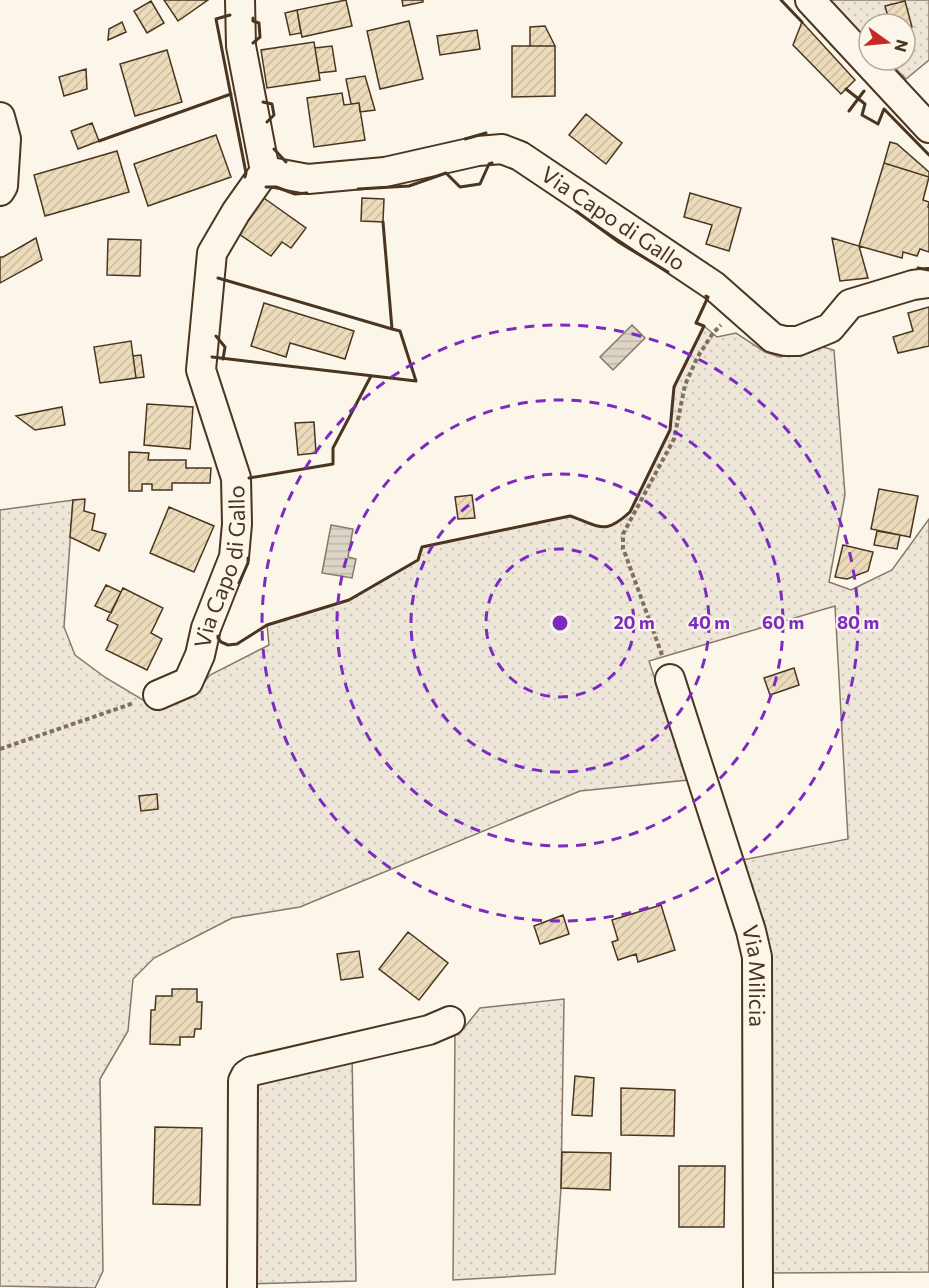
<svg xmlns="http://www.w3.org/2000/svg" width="929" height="1288" font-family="Commissioner,sans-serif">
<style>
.grass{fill:url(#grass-dots);stroke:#887966;stroke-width:1.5}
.water{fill:url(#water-rules);stroke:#887966;stroke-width:1.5}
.building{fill:url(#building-hatch);stroke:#4a3520;stroke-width:1.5}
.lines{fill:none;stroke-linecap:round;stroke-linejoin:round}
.minor-casing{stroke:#4a3520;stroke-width:32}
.path{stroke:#7f6f5c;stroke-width:4;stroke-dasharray:4.5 3;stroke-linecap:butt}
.minor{stroke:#fbf6e9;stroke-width:28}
.wall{stroke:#4a3520;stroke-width:3}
.ring{fill:none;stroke:#7b2cbf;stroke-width:3;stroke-dasharray:10 8}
.labels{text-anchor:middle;stroke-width:4.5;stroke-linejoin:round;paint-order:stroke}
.street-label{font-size:22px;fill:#4a3520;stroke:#fbf6e9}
.centre{fill:#7b2cbf;stroke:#fbf6e9;stroke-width:3}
.ring-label{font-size:18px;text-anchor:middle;font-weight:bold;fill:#7b2cbf;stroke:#fbf6e9;stroke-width:4.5;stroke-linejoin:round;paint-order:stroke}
</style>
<defs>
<pattern id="grass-dots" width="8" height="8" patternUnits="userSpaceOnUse" patternTransform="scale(1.5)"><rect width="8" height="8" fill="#ede6d9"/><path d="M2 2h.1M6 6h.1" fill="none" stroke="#cdc6ba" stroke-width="1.8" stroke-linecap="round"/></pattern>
<pattern id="water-rules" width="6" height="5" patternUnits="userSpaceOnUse" patternTransform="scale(1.5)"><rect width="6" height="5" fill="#dcd4c6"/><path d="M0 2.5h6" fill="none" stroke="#beb7aa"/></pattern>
<pattern id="building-hatch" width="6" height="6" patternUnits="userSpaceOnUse" patternTransform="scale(1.5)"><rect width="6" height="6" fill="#ecdcbc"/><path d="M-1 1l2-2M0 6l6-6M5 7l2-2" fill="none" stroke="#ccbda1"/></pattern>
</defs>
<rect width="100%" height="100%" fill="#fbf6e9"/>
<path class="grass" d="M829 0H929V60L906 79 887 60H905V24H869V41Z
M704 326 717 337 736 333 765 352 780 357 802 352 819 346 834 350 845 495 829 582 851 590 892 570 929 519V1272L771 1273 742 860 848 839 835 606 649 661 688 780 580 791 300 907 232 918 154 958 133 979 128 1031 100 1079 103 1271 95 1288 0 1286V510L73 500 64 627 75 655 106 678 158 709 192 697 210 675 269 645 267 625 349 600 418 560 422 547 570 516C600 526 604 536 630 511L670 430 674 387Z
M564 999 561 1188 555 1274 453 1280 455 1035 464 1028 480 1008Z
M352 1053 356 1281 249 1284V1080Z"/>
<path class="water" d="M632 325 645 338 613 370 600 357Z
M331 525 353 529 348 557 356 559 352 578 322 573Z"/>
<path class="building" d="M164 0H208L178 21Z
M346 0 352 26 302 37 297 10Z
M402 0H423V2L403 6Z
M151 1 164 23 147 33 134 11Z
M905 1 912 27 905 29V24H890L885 6Z
M297 10 301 33 290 35 285 13Z
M409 21 423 79 380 89 367 31Z
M122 22 126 32 108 40 109 29Z
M802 22 855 80 841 94 793 45Z
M545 26 555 46H530V27Z
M477 30 480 49 440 55 437 36Z
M314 42 320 80 267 88 261 50Z
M332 46 336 71 319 73 315 48Z
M512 46H555V96L512 97Z
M167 50 182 102 135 116 120 64Z
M86 69 87 89 64 96 59 77Z
M365 76 375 110 360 112 359 103 351 104 346 79Z
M342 93 344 105 359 103 365 140 314 147 307 98Z
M586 114 622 143 606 164 569 135Z
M92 123 99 141 78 149 71 131Z
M216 135 231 177 148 206 134 164Z
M890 142 897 144 929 172V177L884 163Z
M117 151 129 192 45 216 34 175Z
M884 163 929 177 923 200 929 202 928 207 929 208V252L920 249 917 256 903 252 902 258 859 246Z
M690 193 741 208 729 251 706 244 712 225 684 217Z
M261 196 306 228 291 248 282 242 271 256 236 232Z
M362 198 384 199 383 222 361 221Z
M36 238 42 260 0 283V257H3Z
M832 238 859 246 868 278 840 281Z
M108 239 141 240 140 276 107 275Z
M264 303 354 331 345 359 290 343 286 357 251 346Z
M929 307V346L898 353 893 337 913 331 908 313Z
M131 341 136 378 100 383 94 347Z
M141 355 144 377 136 378 133 356Z
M147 404 193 407 190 449 144 445Z
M62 407 65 425 35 430 16 416Z
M314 422 316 453 298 455 295 423Z
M129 452 149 453 148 460H186V468H211L210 483H172V490H152V484H142V491H129Z
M879 489 918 496 910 537 871 529Z
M472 495 475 518 458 519 455 497Z
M85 499 84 511 95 514 92 530 106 534 99 551 70 537 73 500Z
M169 507 214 526 194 572 150 553Z
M877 531 900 535 897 549 874 545Z
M843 545 873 552 868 571 847 579 835 577Z
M106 585 121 592 111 613 95 606Z
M123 588 163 608 151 633 162 639 147 670 106 650 118 625 107 620Z
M794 668 799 685 770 695 764 678Z
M157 794 158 809 141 811 139 796Z
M661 905 675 950 638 962 636 954 618 960 612 942 618 940 612 920Z
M563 915 569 934 540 944 534 926Z
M408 932 448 963 419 1000 379 969Z
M359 951 363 977 341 980 337 954Z
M172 989H197V1002H202L201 1029H195L194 1037H180V1045L150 1044 151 1010H155L156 996H172Z
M575 1076 594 1078 592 1116 572 1115Z
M621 1088 675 1090 674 1136 621 1135Z
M155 1127 202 1128 200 1205 153 1204Z
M562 1152 611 1153 610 1190 561 1188Z
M679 1166H725L724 1227H679Z"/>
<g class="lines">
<defs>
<g id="minor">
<path d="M810 0 929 128"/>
<path d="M0 117 6 139 3 186 0 191"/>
<path id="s1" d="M265 171 308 179 385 172 478 151 502 149 520 156 714 286 773 338 785 341H798L830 328 850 304 913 285 929 283"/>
<path id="s2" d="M670 679 751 931 757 957 758 1288"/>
<path id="s3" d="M158 695 188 682 200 655 206 628 234 557 237 524 236 478 201 370 212 253 236 212 265 171 241 46 240 0"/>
<path d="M242 1288 243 1081 246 1075 252 1071 429 1030 450 1021"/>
</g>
</defs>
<use href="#minor" class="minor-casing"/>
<path class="path" d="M662 655 623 548V534L674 439 685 385 697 358 713 333 721 325
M0 749 134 703"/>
<use href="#minor" class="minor"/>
<path class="wall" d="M781 0 802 22
M230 15 216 19 246 173 245 177
M253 43 260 37 259 23 253 21V18
M846 89 865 104 862 115 878 124 884 109 929 155
M263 102 272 104 274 115 267 122
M849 111 864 91
M465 139 486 133
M99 141 231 94
M274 149 286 162
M266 187H276L295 194 307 193
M358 189 409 186 446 173 460 187 480 184 489 164 492 163
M576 211 620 243 668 272
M918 268 929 270
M218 278 392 329
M216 336 225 347 223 359
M212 357 416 381 400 331 392 329 383 222
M249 478 333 464V448L371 376
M239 583 248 563V558
M218 636V638L221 642 228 645 237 644 267 625 349 600 418 560 422 547 570 516C600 526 604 536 630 512L670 430 674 387 704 326 696 323 708 297 706 296"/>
</g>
<g class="ring">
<circle cx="560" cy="623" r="74"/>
<circle cx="560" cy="623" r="149"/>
<circle cx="560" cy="623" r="223"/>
<circle cx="560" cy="623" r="298"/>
</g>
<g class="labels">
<g class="street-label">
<text dy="8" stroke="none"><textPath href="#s1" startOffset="372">Via Capo di Gallo</textPath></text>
<text dy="8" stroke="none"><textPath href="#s3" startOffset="154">Via Capo di Gallo</textPath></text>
<text dy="8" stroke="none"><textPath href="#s2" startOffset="310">Via Milicia</textPath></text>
</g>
</g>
<circle cx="560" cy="623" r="9" class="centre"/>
<g class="ring-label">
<text x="634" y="629">20 m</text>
<text x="709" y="629">40 m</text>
<text x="783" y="629">60 m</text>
<text x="858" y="629">80 m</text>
</g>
<g transform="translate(887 42) rotate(105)"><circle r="28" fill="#fbf6e9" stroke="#b4a999" stroke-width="1.5"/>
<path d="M0-4.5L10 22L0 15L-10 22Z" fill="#c62828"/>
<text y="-9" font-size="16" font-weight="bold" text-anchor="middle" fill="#4a3520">N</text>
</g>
</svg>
